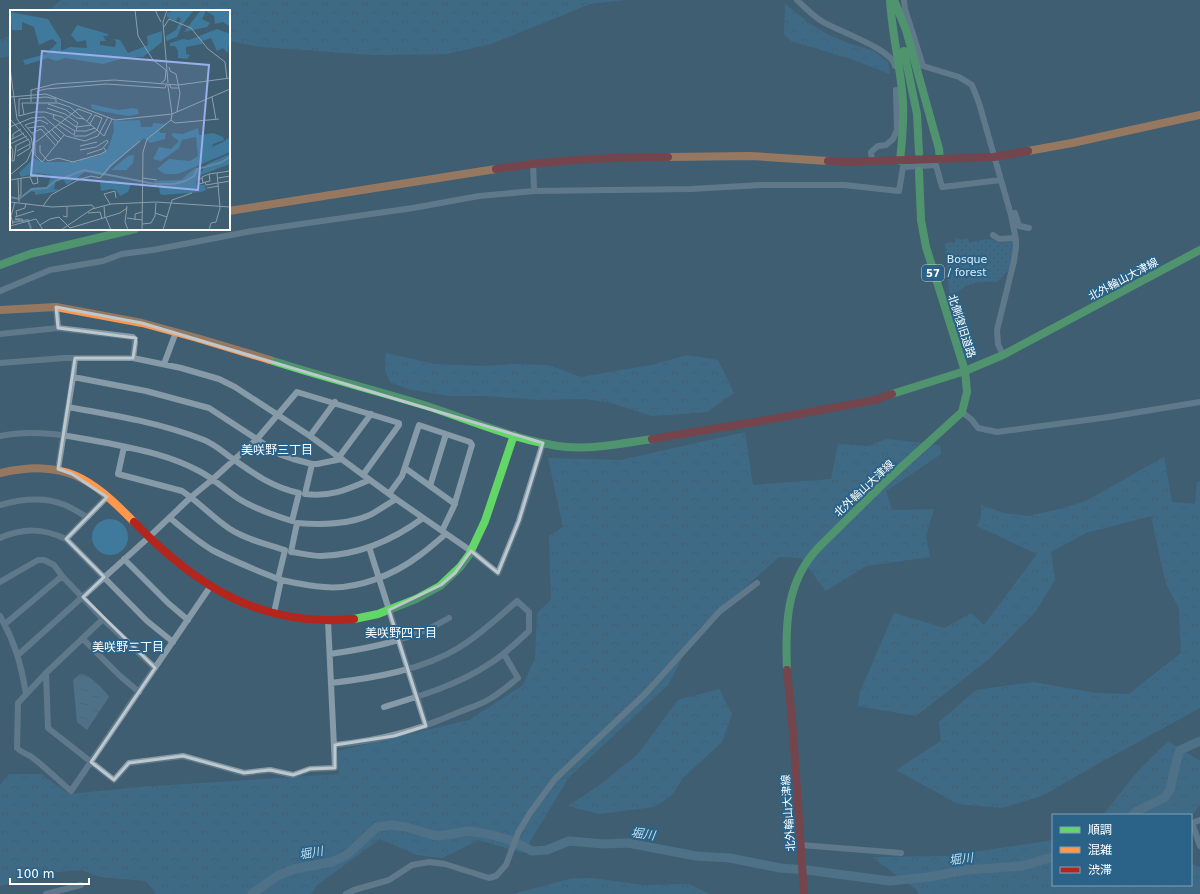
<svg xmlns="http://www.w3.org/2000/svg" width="1200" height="894" font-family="'DejaVu Sans','Noto Sans JP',sans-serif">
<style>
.grass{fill:#3f799c}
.forest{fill:url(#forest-crowns)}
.park{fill:url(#park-dots)}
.water{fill:url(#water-ripples)}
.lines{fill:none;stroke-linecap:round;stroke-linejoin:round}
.river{stroke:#62879f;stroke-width:9}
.street{stroke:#869aa8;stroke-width:6}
.fast{stroke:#63d668;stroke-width:8}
.slow{stroke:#ff974d;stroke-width:8}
.jam{stroke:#b3261e;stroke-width:8}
.marked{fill:none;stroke:#bcc7ce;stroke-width:3;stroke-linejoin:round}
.labels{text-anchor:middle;stroke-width:4;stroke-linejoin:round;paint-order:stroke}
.shield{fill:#2a6387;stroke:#bfd0db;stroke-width:1}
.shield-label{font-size:10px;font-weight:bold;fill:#fff}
.park-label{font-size:11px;fill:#d9ebf6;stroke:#2a6387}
.street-label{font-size:11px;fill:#fff;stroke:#2a6387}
.neighbourhood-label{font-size:12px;fill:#fff;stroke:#2a6387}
.water-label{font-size:12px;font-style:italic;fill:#c1deef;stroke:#2a6387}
.inset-river{fill:none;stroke:#62879f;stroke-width:2}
.inset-road{fill:none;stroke:#8c9eaa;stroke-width:1}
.view{fill:#99afed;fill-opacity:0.15;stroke:#99afed;stroke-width:2}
.inset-edge{fill:none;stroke:#fff;stroke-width:2}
</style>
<defs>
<pattern id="forest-crowns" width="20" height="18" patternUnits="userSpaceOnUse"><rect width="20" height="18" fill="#3f799c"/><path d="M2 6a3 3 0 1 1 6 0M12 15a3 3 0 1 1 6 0" fill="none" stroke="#466274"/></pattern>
<pattern id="park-dots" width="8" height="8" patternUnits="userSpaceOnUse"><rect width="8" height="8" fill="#3f799c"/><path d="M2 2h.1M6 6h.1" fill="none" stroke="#466274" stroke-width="1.8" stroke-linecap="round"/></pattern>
<pattern id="water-ripples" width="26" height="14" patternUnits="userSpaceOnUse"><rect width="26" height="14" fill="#62879f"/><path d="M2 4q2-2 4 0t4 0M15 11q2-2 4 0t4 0" fill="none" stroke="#596f7e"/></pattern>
</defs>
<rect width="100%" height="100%" fill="#3f5e72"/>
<path class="grass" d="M92 537a18 18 0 1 1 36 0a18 18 0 1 1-36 0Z"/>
<path class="forest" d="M61 0H625L590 4 491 44 446 54 374 55 261 47 229 41V11H48Z
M785 4 809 23 827 34 848 43 874 51 888 62 890 74 851 59 791 41 784 34Z
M11 36V56L0 58V40Z
M386 353 434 364 485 366 512 364 548 365 581 377 656 364 687 355 718 360 734 393 707 412 652 416 608 402 584 399 539 400 487 396H451L411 390 390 382 385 370Z
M745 432 753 485 831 479 838 444 868 446 887 439 940 445 941 454 886 491 892 510 934 509 926 535 930 557 866 566 826 591 801 558 779 557 697 630 668 685 569 777 523 853 479 840 442 858 417 855 380 839 317 885 311 894H154L155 892 146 881 101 877 81 870 46 873 0 886V785L9 774H41L69 794 139 787 339 774 338 751 469 720 523 685 535 658 537 613 551 600 549 536 563 527 548 458 621 460Z
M1164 457 1172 502 1195 504 1197 482 1200 481V708L1085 771 1044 795 1002 808 958 804 896 770 941 741 939 722 976 690 1033 682 1096 693 1129 694 1181 653 1179 608 1166 584 1151 516 1086 533 1051 552 1055 580 1036 611 989 659 916 716 858 706 860 692 894 613 945 628 971 613 984 625 1037 554 977 526 981 516V505L1004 513 1029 516 1059 509 1086 501Z
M719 689 732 714 722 742 684 777 671 796 654 807 599 814 568 806 601 784 638 754 678 700Z
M1168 741 1200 761V805L1191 817V815H1101L1106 811 1138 771Z
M1053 840V885H1191V864L1200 867V894H918L917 890 872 857 948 856Z
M573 878H593L642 885 689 884 710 894H513Z"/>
<path class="park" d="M1016 235 1012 266 997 282C987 282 974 281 965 287 958 290 957 293 949 294L945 243 955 242 956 238 962 240 967 238 970 244 972 242C981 241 991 236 998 243L1009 242Z"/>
<path class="water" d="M80 674C88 673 105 690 109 697L87 730 77 722 73 680Z"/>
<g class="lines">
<path class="river" d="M1133 815 1137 811 1164 798 1170 790 1175 767 1180 750 1200 741
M252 894 277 876 294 869 332 862 348 854 377 827 392 825 406 827 433 835 439 836 469 831 488 834 513 841 532 851 547 850 569 841 604 844 628 843 696 856 730 858 780 868 807 870 890 881 929 877 966 870 1022 866 1053 857"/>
<path class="street" d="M797 0C805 8 813 16 823 22 838 31 892 49 895 66
M904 0 905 9 923 66 959 77 972 85 979 103 1011 215 1016 240V247L1014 261 997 330 998 344 1003 355
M872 162 871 152 878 146 886 145 893 139 897 130 896 90
M533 163 534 191
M1011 215 1015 213 1019 226 1029 228
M993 235 999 239 1015 238
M0 291 50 270 103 261 122 254 153 250 252 231 413 208 479 196 534 191 691 189 761 185H844L899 191 903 167 936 165 942 187 1001 180
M56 307 58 328
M0 334 58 328 133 337 135 342 133 358
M0 363 65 358H133L181 368 219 379 235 387 310 436 396 499 471 551 498 573 519 521 543 443
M164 364 176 332
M73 377 146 391 209 408 281 455 293 459 312 464H317L342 459
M962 412 972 420 978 428 997 432 1109 417 1200 402
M0 436C36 428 76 437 112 444 142 450 171 456 199 471 213 478 225 490 239 499 255 509 273 515 292 521L299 493C271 487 253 473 230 457 222 451 214 444 204 440 161 423 114 415 68 407
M310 436 335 402
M124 447 118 474 182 491C199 502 213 518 230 529 247 540 267 544 285 550L278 579C256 570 233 561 212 550 197 541 183 529 170 518
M339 457 371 414
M312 464 305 494C331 497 346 490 369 480
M405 468 455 504
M58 469 73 377 75 358
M430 486 446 434
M389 494 402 476 419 425 470 442 472 445 454 506 442 531
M396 499C388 504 380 509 372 514 349 525 322 525 297 523L291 552C300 553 311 556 321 556 359 555 393 540 423 518
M0 505C21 499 44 496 65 505 72 508 80 513 87 517
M0 538C24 528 42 528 66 539L147 621 173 642
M66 539 107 497
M369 547 426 726
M124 559 168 603 188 620
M0 582 38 560H44L54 565 62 576 103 619 155 668
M274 613 281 580C295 583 309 586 324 587 357 590 394 575 420 555 429 549 437 541 446 534
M0 616C15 642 21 664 26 694
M103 619 46 673 18 703 17 748C22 753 28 754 33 758 46 768 58 780 71 791L210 587
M5 624 62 576
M83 639 119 675 139 692
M330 654C372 648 412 640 449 618
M18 655 148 538 191 497 213 479 257 439 297 392 399 423V425L363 475
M46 673 48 728 114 780 129 763 183 756 244 773 270 770 293 775 310 769 335 768 328 621
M331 683C374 678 423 670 460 647 481 634 499 617 517 601L529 612V631C516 643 504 655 489 664 458 685 420 696 384 707
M335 745C382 740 416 731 459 712 469 708 479 705 488 700 499 694 508 686 518 678L504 654
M1200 820 1192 823 1200 846
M801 845 901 853
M46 894 81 885
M346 894 354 890 389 880 412 865 429 862 445 864 489 878 496 876 506 865 518 833 530 813 555 779 645 694 720 611 757 583"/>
<path class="fast" d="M890 0C892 35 901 68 903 103 904 122 902 142 900 161
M894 0 906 30 939 149 940 159
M904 51 917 114 919 153
M919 171 921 220 926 247 965 371
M0 265 30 254 135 229
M270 360C322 377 375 390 427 406 470 420 523 443 567 447 596 449 624 443 652 439
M892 394 965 371 1003 355 1200 250
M354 619 378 614 416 599 440 586 460 567 469 555 485 521 514 435
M787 670C785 624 786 580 820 546L885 482 962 412 967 392 965 371"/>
<path class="slow" d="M1028 151 1072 143 1200 115
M668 157 751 156 828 161
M229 211 496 169
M0 310 56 307 142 323 197 338 270 360
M0 473C65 459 90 477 134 522"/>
<path class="jam" d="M828 161 848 162 994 157 1028 151
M496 169C553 160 611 157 668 157
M652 439 761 421 875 400 892 394
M134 522C196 586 261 628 354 619
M787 670 793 731 804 894"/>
</g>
<path d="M0 0H1200V894H0ZM56 307 142 323 543 443 519 521 498 573 471 551 455 573 441 585 389 610 426 726 394 736 335 745V768L310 769 293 775 270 770 244 773 183 756 129 763 114 780 91 762 155 668 83 597 104 577 66 539 107 497 72 474 58 469 75 358H133L136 338 58 328Z" fill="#3f5e72" fill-opacity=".55" fill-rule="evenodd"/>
<path class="marked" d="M56 307 142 323 543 443 519 521 498 573 471 551 455 573 441 585 389 610 426 726 394 736 335 745V768L310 769 293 775 270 770 244 773 183 756 129 763 114 780 91 762 155 668 83 597 104 577 66 539 107 497 72 474 58 469 75 358H133L136 338 58 328Z"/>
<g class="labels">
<rect class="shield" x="922" y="265" width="22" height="16" rx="3"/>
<g class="shield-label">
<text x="933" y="277">57</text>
</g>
<g class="park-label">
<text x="967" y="263">Bosque<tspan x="967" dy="13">/ forest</tspan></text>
</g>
<g class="street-label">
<text transform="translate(1123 279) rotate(-28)" y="4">北外輪山大津線</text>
<text transform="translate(962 326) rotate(72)" y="4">北側復旧道路</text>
<text transform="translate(864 488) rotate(-43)" y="4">北外輪山大津線</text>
<text transform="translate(788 813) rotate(-94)" y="4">北外輪山大津線</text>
</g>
<g class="neighbourhood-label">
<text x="277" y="454">美咲野三丁目</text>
<text x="401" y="637">美咲野四丁目</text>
<text x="128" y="651">美咲野二丁目</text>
</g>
<g class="water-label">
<text transform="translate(643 834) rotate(8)" y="4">堀川</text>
<text transform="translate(311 853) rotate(-10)" y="4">堀川</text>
<text transform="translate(961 859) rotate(-7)" y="4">堀川</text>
</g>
</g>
<g transform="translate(10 10)">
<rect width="220" height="220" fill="#3f5e72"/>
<path d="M166 0H184L172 15 167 27 156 31V26L166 20 171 9 168 7 166 11 157 7V3ZM191 0H220V17L213 12 205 14 204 6 196 1 192 9 200 13 197 17 174 22ZM0 2 38 9 51 30V41L60 37 77 38 76 30 67 32 61 25 67 15 98 24V26H93L96 31H90V35L105 37 106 31 103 29 110 30 118 43 138 35 137 26 152 21V32L133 47 114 48 93 54 55 48 46 51 38 48 15 55 13 50 36 44 47 33 42 29 29 35 24 17 12 12V20H2ZM207 19 220 24 218 43 213 38 207 41 201 28 192 31V34L176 37V44L180 45 177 49 168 48V41L165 36H160V33L173 29 179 30ZM81 94 108 100 123 98 128 99 129 104 118 106 90 101 82 99ZM130 110 131 117H142L143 113 157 114 149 120 150 123H156L155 129 140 133 134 128 102 156 94 166 75 162 57 175 53 170 46 171 44 179 49 180 44 182 25 185V182L20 181 21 178 37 177 42 165 28 163 11 167 9 163 24 148 32 152H69L70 149 88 146 98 139 104 121 103 111ZM188 118 189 125 203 123 213 127 214 130 203 134 202 137 213 132 220 127V142L168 164H155L147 159 159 149 180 151 188 146 186 127 172 130 169 138 151 151 143 149 149 137 161 139 169 131 162 126V123L173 124ZM220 144V154L191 165 186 171V175H195L196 180 191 182 153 185 150 184 149 176 143 171 171 170 185 158 191 162 197 154ZM124 145 123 153 116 160H101L118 146ZM104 170 121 174 118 182 110 186 106 180 101 179 91 181 90 172Z" fill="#3f799c"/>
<path class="inset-river" d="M0 187 9 189 22 179 37 178 45 171 74 160 145 174H164L175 171 184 166 187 159 210 153 220 147M3 212 18 210 21 219"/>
<path class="inset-road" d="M125 0 128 26 143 50 156 60 155 70 151 73M145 0 151 12M157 0 153 12 158 73M154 17 159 9 181 18 198 39 215 52 217 69M159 57 160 61 166 64 170 83 167 102M0 58 7 109 21 127 23 137 17 151 0 165M158 76 162 104M28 84 27 81 36 79 96 74 155 78 156 75H160L161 78H169M0 87 36 84 105 110 162 104M202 87 206 110M21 92V80L45 74 104 70 168 75 220 68M38 94 56 100 67 108 74 109M37 98 55 104 68 113 66 117 52 107 35 102H24L9 106V89L36 87 46 89V92M44 104 43 108 65 121 64 125 49 115M14 105 12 93H48L60 97 94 126 102 109M0 109 20 132V138L7 146M161 110 165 113 209 109M38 114 30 110 15 115 25 127V145L32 152 54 125M80 114 85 105 92 108 87 120M81 115 67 117 66 121H76L85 118M0 117 21 108 34 107 56 126 75 131 88 126 98 107M18 118 33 116 48 132M42 120 51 129M22 123 31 119 45 135M64 126H76L88 120M3 128V124L11 119M0 130 14 123M26 132 68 99 82 104 77 111M0 134 3 141 2 151H4L6 136M0 134 17 126M30 135V142L38 151 48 148 63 152 91 144 96 141 94 138M5 136 19 129M70 136 87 132M70 140 86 137 97 130 98 132 92 139 77 144M7 141 20 134M220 161 199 164 200 171 195 172 196 175 220 171M20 167 23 174 28 173 27 166M133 168 147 170M192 168 188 170 189 174 193 173M208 168 220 166M8 169 9 192M0 170 32 165M195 172 193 173 192 167 199 164M197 178 209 176M8 187 11 185V168M0 192 42 197 82 195 85 199M100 194 94 184 105 181 106 188M33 196 41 185 68 170 81 166 90 168 100 156 130 131M94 196 95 208M117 196 115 212 118 220M78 203 90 202 92 209M145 203 157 207M7 206 6 201 15 198 16 193M53 206 57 207V197M5 207 24 201M96 208 101 220M117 208 132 210M10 210 5 209H12L13 212M125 210V204L132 202M3 214 1 206 5 192M132 214 141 213 145 206 146 193M30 215 40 209 49 207 60 218 110 203 117 198M0 216 26 209 33 220M51 220 82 199 101 194 146 192 220 197M132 220 133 142 137 129 161 110 162 104 220 79M153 220 162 190 182 183M199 220 201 213 206 212 210 198 207 163"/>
<path class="view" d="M32 41 199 55 188 180 21 165Z"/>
<rect width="220" height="220" class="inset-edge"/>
</g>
<rect x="1052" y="814" width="140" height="72" fill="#2a6387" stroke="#7fa1b7"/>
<rect x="1060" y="827" width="20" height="6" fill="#63d668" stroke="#7fa1b7"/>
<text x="1088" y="834" font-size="12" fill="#ffffff">順調</text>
<rect x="1060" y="847" width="20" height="6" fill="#ff974d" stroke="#7fa1b7"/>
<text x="1088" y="854" font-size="12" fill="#ffffff">混雑</text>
<rect x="1060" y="867" width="20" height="6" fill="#b3261e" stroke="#7fa1b7"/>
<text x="1088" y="874" font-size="12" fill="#ffffff">渋滞</text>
<path d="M10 878v6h79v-6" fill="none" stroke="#ffffff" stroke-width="2"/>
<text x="16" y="878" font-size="12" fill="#ffffff" stroke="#2a6387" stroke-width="3" paint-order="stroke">100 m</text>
</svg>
